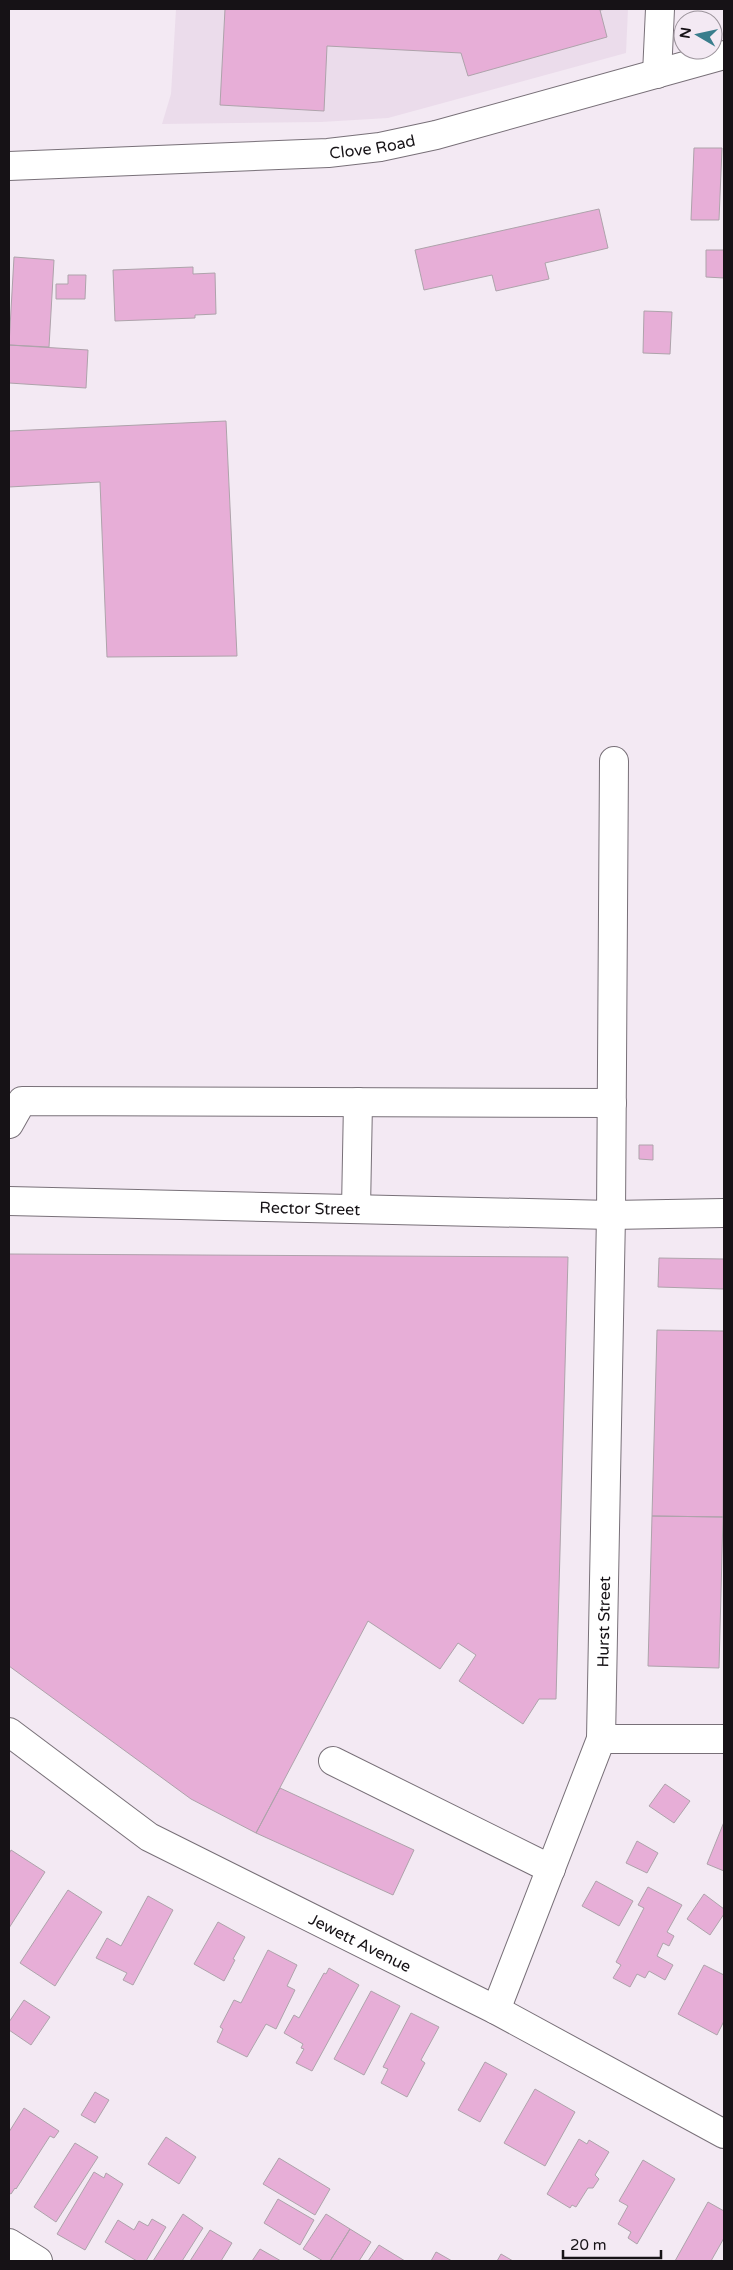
<svg xmlns="http://www.w3.org/2000/svg" width="733" height="2270" font-family="'Varela Round',sans-serif">
<style>
.built{fill:#ebdceb}
.building{fill:#e7aed7;stroke:#aea3ab}
.lines{fill:none;stroke-linecap:round;stroke-linejoin:round}
.minor-casing{stroke:#787078;stroke-width:30}
.minor{stroke:#fff;stroke-width:28}
.labels{text-anchor:middle;stroke-width:4;stroke-linejoin:round;paint-order:stroke}
.street-label{font-size:16px;fill:#161216;stroke:#f3e9f3}
</style>
<rect width="100%" height="100%" fill="#f3e9f3"/>
<path class="built" d="M176 9H628L626 53 388 118 321 122 162 124 171 94Z"/>
<path class="building" d="M225 9H607L600 10 607 37 468 76 461 53 327 46 324 111 220 105Z
M694 148H722L719 220H691Z
M599 209 608 248 545 263 549 279 496 291 492 275 424 290 415 250Z
M706 250H724V278L706 277Z
M14 257 54 260 49 347 9 345Z
M193 267V274L215 273 216 314 195 315V318L115 321 113 270Z
M68 275H86L85 299H56V284H68Z
M644 311 672 312 670 354 643 353Z
M9 345 88 350 86 388 9 383Z
M226 421 237 656 107 657 100 482 9 487V431Z
M639 1145H653V1160L639 1159Z
M9 1254 568 1257 556 1699H539L523 1724 459 1681 476 1655 458 1643 440 1669 368 1621 256 1833 191 1799 9 1666Z
M659 1258 724 1259V1289L658 1287Z
M657 1330 724 1331 723 1517 652 1516Z
M652 1516 723 1517 719 1668 648 1666Z
M665 1784 690 1801 674 1823 649 1806Z
M280 1788 414 1850 393 1895 256 1833Z
M724 1822V1871L707 1864Z
M637 1841 658 1853 647 1873 626 1863Z
M11 1850 45 1872 9 1928V1854Z
M596 1881 633 1901 619 1926 582 1906Z
M648 1887 682 1905 667 1932 674 1936 669 1946 663 1943 657 1956 673 1965 665 1980 649 1971 645 1978 637 1974 630 1987 613 1978 621 1965 616 1962 644 1908 638 1905Z
M68 1890 102 1912 55 1986 20 1963Z
M704 1894 724 1909V1914L710 1935 687 1919Z
M148 1896 173 1910 133 1985 123 1980 127 1973 96 1958 107 1938 121 1946Z
M218 1922 245 1937 233 1959 235 1960 224 1981 194 1964Z
M268 1950 297 1965 287 1986 295 1990 276 2029 266 2024 247 2057 217 2042 223 2029 220 2027 234 2000 241 2003Z
M704 1965 724 1975V2021L717 2035 678 2014Z
M329 1968 359 1985 312 2071 296 2063 304 2049 301 2048 303 2044 284 2033 294 2015 299 2018 324 1973 326 1974Z
M371 1991 400 2006 364 2075 334 2059Z
M24 2000 50 2017 31 2045 9 2030V2022Z
M411 2013 439 2027 421 2060 425 2063 407 2097 381 2083 388 2069 383 2067Z
M485 2062 507 2074 480 2122 458 2110Z
M535 2089 575 2112 545 2166 504 2143Z
M95 2092 109 2100 95 2123 81 2115Z
M24 2108 59 2131 54 2138 50 2136 16 2189 15 2188 11 2194 9 2193V2132Z
M166 2137 196 2157 179 2184 148 2164Z
M579 2139 587 2144 589 2140 609 2152 595 2175 599 2179 593 2188H588L576 2207 572 2205 570 2208 547 2194Z
M75 2143 98 2157 56 2222 34 2207Z
M279 2158 330 2189 315 2215 263 2184Z
M643 2160 675 2179 637 2244 628 2238 631 2232 618 2224 628 2206 619 2201Z
M94 2172 104 2178 106 2173 123 2184 85 2250 57 2234Z
M278 2199 314 2220 300 2245 264 2223Z
M708 2202 724 2211V2238L711 2261H675Z
M183 2214 203 2228 182 2261H153Z
M326 2214 350 2229 330 2261H323L303 2249Z
M152 2219 166 2227 146 2261H137L105 2242 118 2220 134 2230 139 2221 148 2226Z
M350 2229 371 2242 359 2261H330Z
M210 2230 232 2243 221 2261H190Z
M379 2245 405 2261H368Z
M260 2249 281 2261H252Z
M436 2252 438 2253 452 2261H431Z
M501 2254 513 2261H497Z"/>
<g class="lines">
<defs>
<g id="minor">
<path d="M657 74 660 9"/>
<path id="s1" d="M9 166 328 153 380 147 436 135 724 55"/>
<path d="M9 1124 22 1101 612 1103"/>
<path id="s2" d="M9 1201 611 1215 724 1213"/>
<path d="M356 1209 358 1102"/>
<path id="s3" d="M9 1732 149 1837 496 2010 724 2134"/>
<path d="M601 1739H724"/>
<path d="M333 1761 551 1869"/>
<path id="s4" d="M496 2010 601 1739 611 1215 614 761"/>
<path d="M9 2243 38 2261"/>
</g>
</defs>
<use href="#minor" class="minor-casing"/>
<use href="#minor" class="minor"/>
</g>
<g class="labels">
<g class="street-label">
<text dy="6" stroke="none"><textPath href="#s1" startOffset="364">Clove Road</textPath></text>
<text dy="6" stroke="none"><textPath href="#s2" startOffset="301">Rector Street</textPath></text>
<text dy="6" stroke="none"><textPath href="#s4" startOffset="408">Hurst Street</textPath></text>
<text dy="6" stroke="none"><textPath href="#s3" startOffset="411">Jewett Avenue</textPath></text>
</g>
</g>
<rect width="733" height="2270" fill="none" stroke="#161216" stroke-width="20"/>
<g transform="translate(698 35) rotate(279)"><circle r="24" fill="#f3e9f3" stroke="#9b939b"/>
<path d="M0-4L9 19L0 12L-9 19Z" fill="#397d8c"/>
<text y="-8" font-size="14" font-weight="bold" text-anchor="middle" fill="#161216">N</text>
</g>
<path d="M563 2250v8h98v-8" fill="none" stroke="#161216" stroke-width="2.5"/>
<text x="570" y="2250" font-size="15" fill="#161216" stroke="#f3e9f3" stroke-width="4" paint-order="stroke">20 m</text>
</svg>
